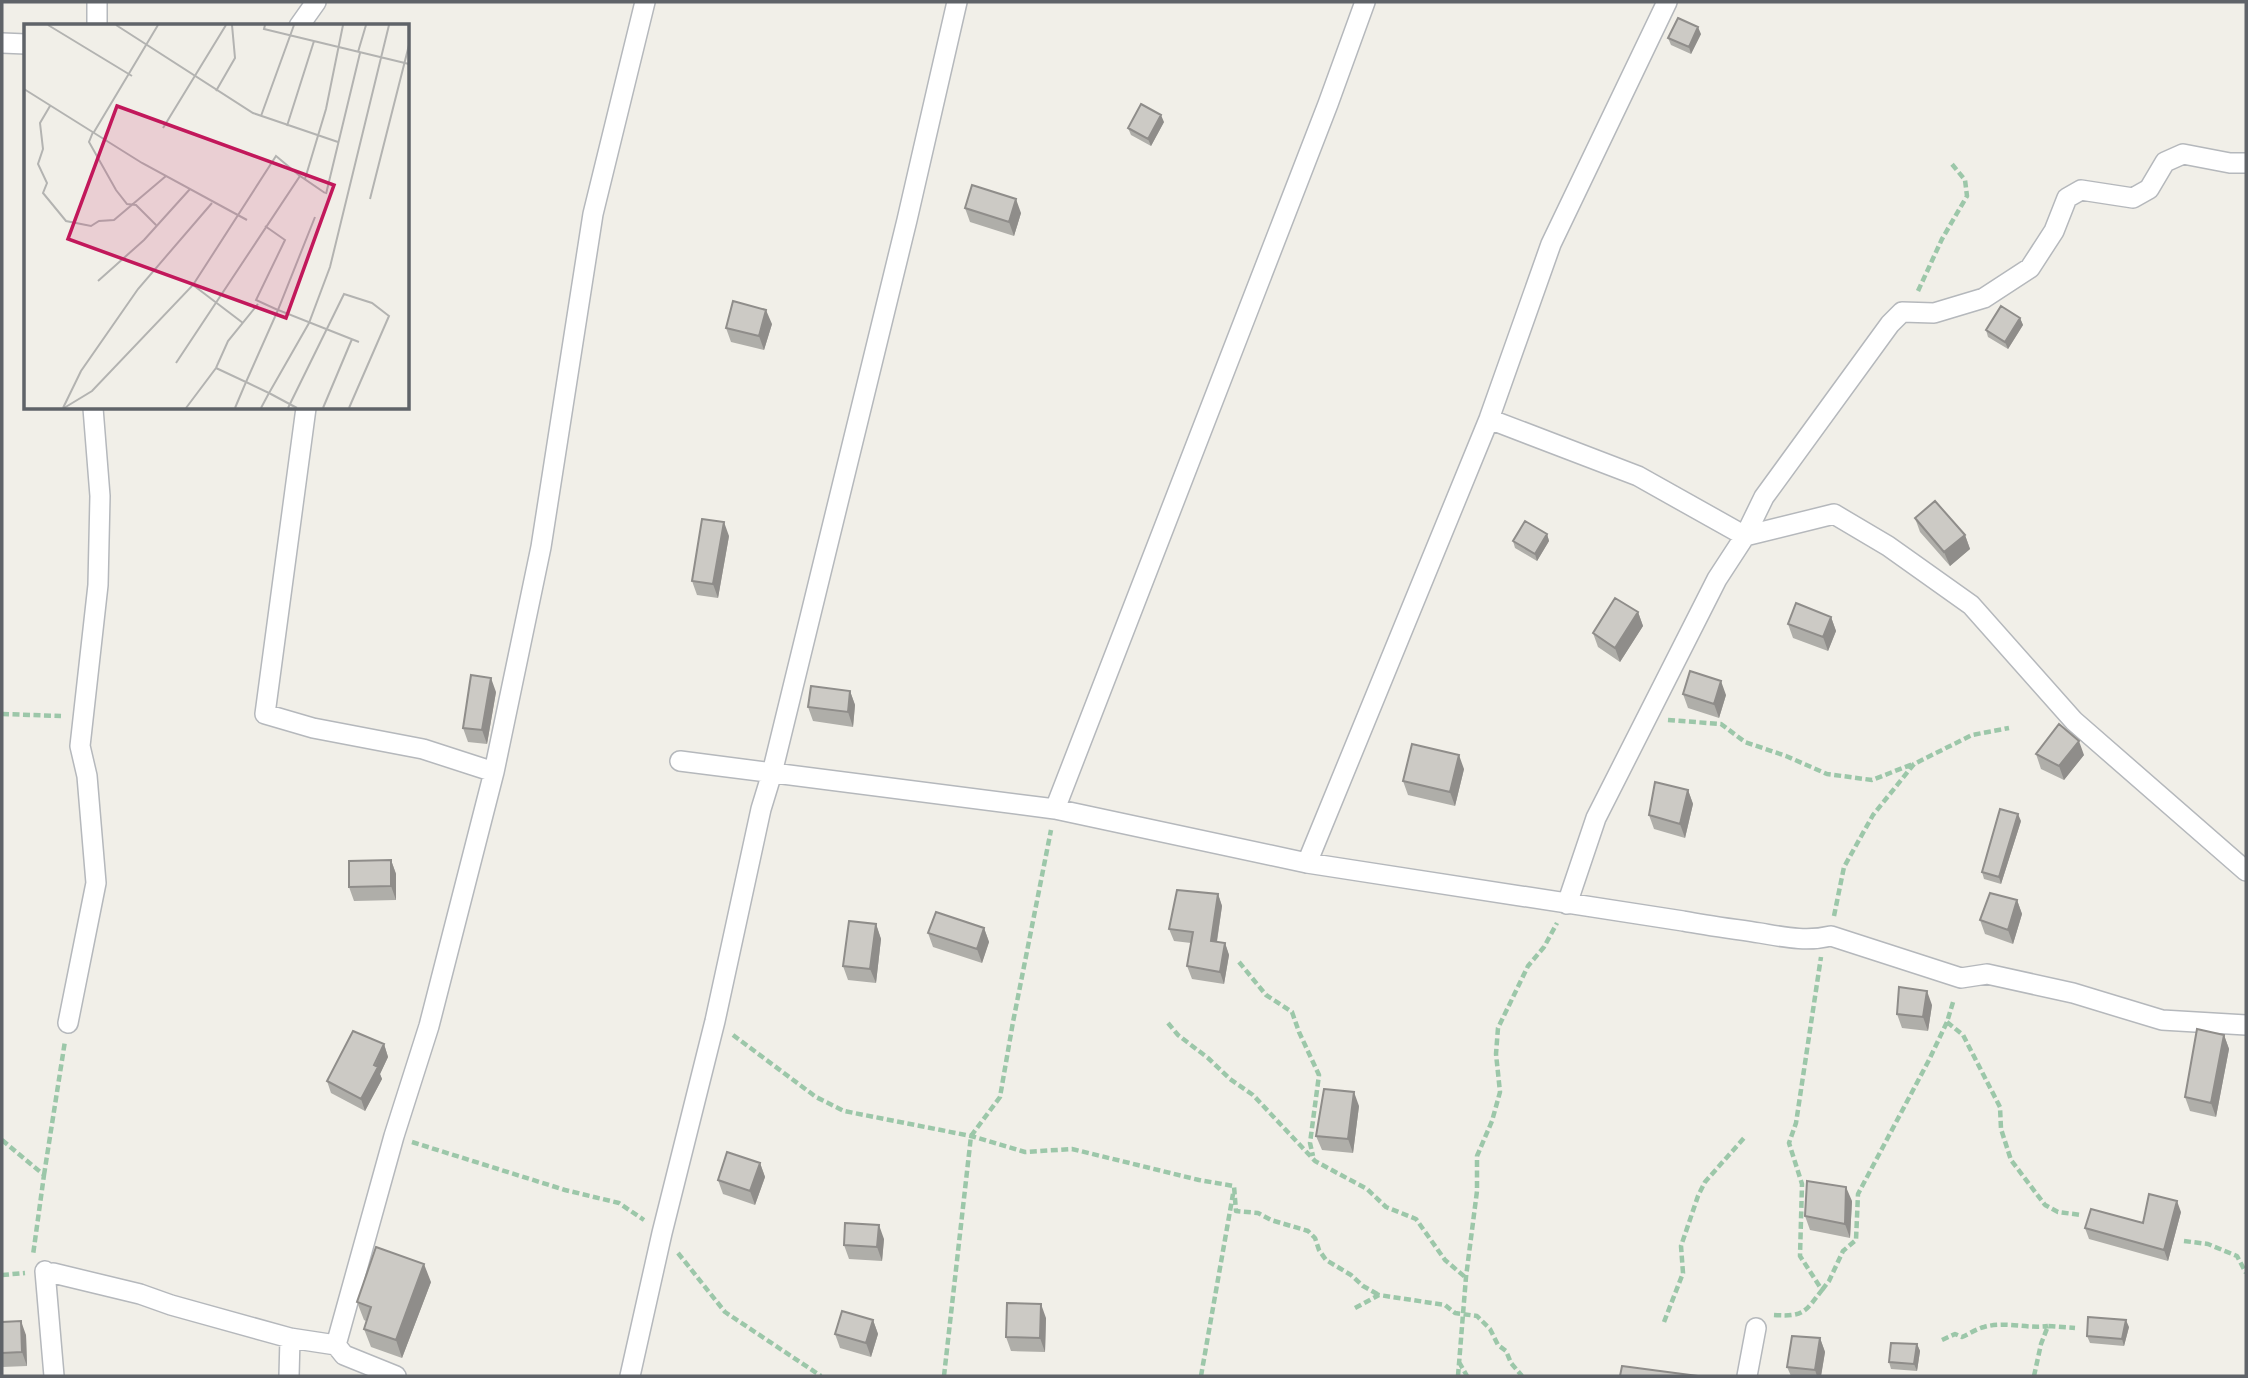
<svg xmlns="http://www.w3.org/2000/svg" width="2248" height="1378" font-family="Karla,sans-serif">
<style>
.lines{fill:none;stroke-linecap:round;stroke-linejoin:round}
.minor-casing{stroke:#b5b8bc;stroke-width:22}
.path{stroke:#9cc7a9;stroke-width:4.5;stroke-dasharray:7 3.5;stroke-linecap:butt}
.minor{stroke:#fff;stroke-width:19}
.wall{fill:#afaea9}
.shaded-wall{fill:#8f8d8a}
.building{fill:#cccac5;stroke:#8f8d8a;stroke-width:2}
.inset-road{fill:none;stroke:#b3b3b1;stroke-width:2}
.view{fill:#c2185b;fill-opacity:0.15;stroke:#c2185b;stroke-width:3.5}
.inset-edge{fill:none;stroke:#5f6368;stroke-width:3.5}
</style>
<rect width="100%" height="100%" fill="#f1efe8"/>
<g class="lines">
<defs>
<path id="minor" d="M97 2V26
M299 26 316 2
M2 43 26 44
M306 408 265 714 313 728 423 749 494 772
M1489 419 1638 476 1745 536 1834 514 1888 546 1971 605 2074 721 2246 871
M680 761 1055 809 1307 863 1683 921C1709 926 1734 929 1760 933 1784 937 1806 942 1831 936L1961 978 1987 974 2073 993 2162 1020 2246 1025
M1055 809 1328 104 1365 2
M1307 863 1489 419 1551 244 1667 2
M1567 904 1596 818 1717 579 1745 536 1764 497 1890 324 1902 312 1934 313 1984 298 2030 268 2054 231 2067 198 2081 190 2133 198 2149 189 2165 162 2183 154 2230 163H2246
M68 1023 96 883 87 776 80 746 98 585 100 496 93 408
M45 1271 54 1376
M53 1273 140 1294 171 1305 290 1338 336 1345 394 1136 429 1026 494 772 541 547 593 214 645 2
M336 1345 344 1355 396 1376
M289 1376 290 1338
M630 1376 662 1233 715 1021 761 809 772 773 907 220 957 2
M1747 1376 1756 1328"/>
</defs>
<use href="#minor" class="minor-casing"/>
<path class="path" d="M1918 291 1942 239 1967 196 1965 180 1951 163
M2 714 61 716
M1668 720 1721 724 1745 742 1786 756 1827 774 1872 780 1913 764
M1834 916 1844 867 1873 815 1914 764 1972 735 2009 728
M1239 962 1266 995 1292 1012 1299 1032 1319 1075 1310 1143 1313 1156
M1947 1022 1963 1035 2000 1107 2001 1129 2011 1160 2045 1205 2058 1212 2081 1215
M1168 1023 1178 1035 1208 1058 1230 1079 1253 1095 1315 1161 1367 1189 1386 1207 1416 1219 1445 1260 1465 1277
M733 1035 816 1097 844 1111 971 1136 1025 1152 1072 1149 1199 1180 1234 1186 1236 1211 1258 1213 1271 1220 1308 1231 1315 1238 1319 1250 1326 1260 1351 1275 1363 1286 1379 1295
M2 1140 44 1175 33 1255
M412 1142 565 1190 619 1203 644 1220
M44 1175 65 1041
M2184 1241 2208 1244 2237 1256 2246 1273
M678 1253 725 1312 821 1376
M2 1275 25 1273
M1822 1290 1829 1281 1843 1251 1856 1240 1858 1194 1929 1060 1947 1022 1954 999
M1355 1308 1379 1295 1445 1305 1455 1313 1477 1316 1490 1329 1498 1345 1506 1351 1511 1363 1522 1376
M1774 1315C1804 1317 1805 1312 1822 1290L1800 1256 1802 1184 1789 1143 1796 1123 1821 957
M1664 1322 1683 1273 1681 1246 1698 1196 1705 1182 1744 1138
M1942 1340 1955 1334 1962 1337C1969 1334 1976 1329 1984 1327 2005 1321 2027 1329 2048 1326
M1459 1362 1467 1376
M944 1376 971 1136 1000 1097 1013 1022 1051 830
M1201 1376 1233 1194
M1458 1376 1466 1277 1477 1191V1156L1492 1121 1500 1092 1496 1054 1498 1028 1528 966 1544 947 1557 923
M2034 1376 2041 1344 2048 1326 2075 1328"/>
<use href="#minor" class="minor"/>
</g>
<path class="wall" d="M1701 34 1691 54 1671 45 1668 38Z
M1164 122 1151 146 1131 135 1128 128Z
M965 208 1021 213 1014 236 970 222Z
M2020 318 2023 325 2008 349 1988 337 1986 330Z
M772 324 764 350 731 342 726 328Z
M1915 518 1965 535 1970 549 1950 566 1920 532Z
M1547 534 1549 541 1537 561 1515 548 1513 541Z
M729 536 718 598 697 595 692 581Z
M1638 612 1643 626 1620 662 1598 647 1593 633Z
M1831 617 1836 631 1828 651 1793 638 1788 624Z
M850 691 855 705 853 727 813 721 808 707Z
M496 692 487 744 468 742 463 728Z
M1683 694 1726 695 1719 718 1688 708Z
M2036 754 2084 755 2064 780 2041 769Z
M1464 769 1455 806 1408 795 1403 781Z
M1688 790 1693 804 1685 838 1654 829 1649 815Z
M2021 821 2001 884 1984 879 1982 872Z
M391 860 396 874V900L354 901 349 887Z
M1218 894 1222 906 1217 942 1225 943 1229 955 1224 984 1192 979 1187 966 1191 943 1174 941 1169 929Z
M2017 900 2022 914 2013 944 1985 934 1980 920Z
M876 924 881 939 876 983 848 980 843 966Z
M984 928 989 942 982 963 933 947 928 933Z
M1932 1005 1928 1031 1902 1028 1897 1014Z
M2224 1035 2229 1049 2216 1117 2190 1111 2185 1097Z
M384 1044 388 1057 380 1074 382 1079 365 1111 331 1093 327 1081Z
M1359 1106 1353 1153 1322 1150 1316 1136Z
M760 1163 765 1177 755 1205 723 1194 718 1180Z
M1852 1201 1850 1238 1810 1230 1805 1216Z
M2181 1212 2168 1261 2089 1239 2085 1228 2143 1223Z
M884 1239 882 1261 849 1259 844 1245Z
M431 1282 402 1358 371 1347 364 1329 366 1321 364 1320 357 1302Z
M1046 1318 1045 1352 1011 1351 1006 1337Z
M873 1320 878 1334 871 1357 840 1348 835 1334Z
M2 1322 26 1335 27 1366 2 1367Z
M2129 1327 2124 1346 2090 1343 2087 1336Z
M1820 1338 1825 1352 1821 1376H1791L1787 1367Z
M1917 1344 1920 1351 1917 1371 1891 1369 1889 1362Z"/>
<path class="shaded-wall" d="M1698 27 1701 34 1691 54 1689 47Z
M1161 115 1164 122 1151 146 1148 139Z
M1016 199 1021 213 1014 236 1009 222Z
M766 310 772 324 764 350 759 336Z
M2020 318 2023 325 2008 349 2005 342Z
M724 522 729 536 718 598 713 584Z
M1547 534 1549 541 1537 561 1535 554Z
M1965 535 1970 549 1950 566 1944 552Z
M1638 612 1643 626 1620 662 1615 648Z
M1831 617 1836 631 1828 651 1823 637Z
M491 678 496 692 487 744 482 730Z
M1721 681 1726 695 1719 718 1714 704Z
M850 691 855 705 853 727 848 712Z
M2079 741 2084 755 2064 780 2059 766Z
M1459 755 1464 769 1455 806 1450 792Z
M1688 790 1693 804 1685 838 1680 824Z
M2018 814 2021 821 2001 884 1999 877Z
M391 860 396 874V900L391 886Z
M1218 894 1222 906 1215 953 1211 941Z
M2017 900 2022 914 2013 944 2008 930Z
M876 924 881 939 876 983 870 969Z
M984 928 989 942 982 963 977 949Z
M1225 943 1229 955 1224 984 1220 972Z
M1927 991 1932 1005 1928 1031 1923 1017Z
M2224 1035 2229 1049 2216 1117 2211 1103Z
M384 1044 388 1057 380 1074 382 1079 365 1111 361 1099Z
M1354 1092 1359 1106 1353 1153 1348 1139Z
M760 1163 765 1177 755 1205 750 1191Z
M1846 1187 1852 1201 1850 1238 1845 1224Z
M2177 1201 2181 1212 2168 1261 2164 1250Z
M879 1225 884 1239 882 1261 877 1247Z
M424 1264 431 1282 402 1358 396 1340Z
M1041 1304 1046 1318 1045 1352 1040 1338Z
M873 1320 878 1334 871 1357 866 1343Z
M2126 1320 2129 1327 2124 1346 2122 1339Z
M21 1321 26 1335 27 1366 22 1352Z
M1820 1338 1825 1352 1821 1376H1817L1815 1370Z
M1917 1344 1920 1351 1917 1371 1914 1364Z"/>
<path class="building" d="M1678 18 1698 27 1689 47 1668 38Z
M1141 104 1161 115 1148 139 1128 128Z
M972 185 1016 199 1009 222 965 208Z
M733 301 766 310 759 336 726 328Z
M2001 306 2020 318 2005 342 1986 330Z
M1935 501 1965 535 1944 552 1915 518Z
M702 519 724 522 713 584 692 581Z
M1525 521 1547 534 1535 554 1513 541Z
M1615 598 1638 612 1615 648 1593 633Z
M1796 603 1831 617 1823 637 1788 624Z
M1690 671 1721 681 1714 704 1683 694Z
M471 675 491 678 482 730 463 728Z
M811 686 850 691 848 712 808 707Z
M2059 724 2079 741 2059 766 2036 754Z
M1412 744 1459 755 1450 792 1403 781Z
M1655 782 1688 790 1680 824 1649 815Z
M2000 809 2018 814 1999 877 1982 872Z
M391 860V886L349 887V861Z
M1177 890 1218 894 1211 941 1225 943 1220 972 1187 966 1193 932 1169 929Z
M1990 893 2017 900 2008 930 1980 920Z
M936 912 984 928 977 949 928 933Z
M849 921 876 924 870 969 843 966Z
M1899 987 1927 991 1923 1017 1897 1014Z
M2197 1029 2224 1035 2211 1103 2185 1097Z
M353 1031 384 1044 374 1065 378 1067 361 1099 327 1081Z
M1324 1089 1354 1092 1348 1139 1316 1136Z
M727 1152 760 1163 750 1191 718 1180Z
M1807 1181 1846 1187 1845 1224 1805 1216Z
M2149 1194 2177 1201 2164 1250 2085 1228 2091 1209 2143 1223Z
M845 1223 879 1225 877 1247 844 1245Z
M376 1247 424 1264 396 1340 364 1329 371 1307 357 1302Z
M1007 1303 1041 1304 1040 1338 1006 1337Z
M842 1311 873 1320 866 1343 835 1334Z
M2088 1317 2126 1320 2122 1339 2087 1336Z
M21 1321 22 1352 2 1353V1322Z
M1792 1336 1820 1338 1815 1370 1787 1367Z
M1891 1343 1917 1344 1914 1364 1889 1362Z
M1622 1366 1698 1376H1620Z"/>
<g transform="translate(24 24)">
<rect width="385" height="385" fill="#f1efe8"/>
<path class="inset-road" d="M24 1 108 52M92 1 229 89 314 118M241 1 240 5 385 40M334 28 342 1M0 65 118 139 223 196M192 67 211 34 208 1M26 82 16 99 19 125 14 140 23 159 19 169 42 197 67 202 75 197 90 196 142 152M237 92 270 1M263 102 290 17M139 104 202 1M69 108 65 118 92 166 103 180 112 181 132 201M70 108 134 1M281 155 302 85 319 1M302 170 336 29M346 175 385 21M291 193 254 286 335 318M74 257 120 216 166 165M169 261 219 299M152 339 276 152 301 169M192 344 222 358 211 384M39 384 57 347 114 265 188 179M40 384 68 367 169 261 252 132 276 152M162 384 192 344 204 317 234 280M237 384 245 369 222 358 254 286 232 276 261 216 241 202M264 384 320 270 348 279 365 292 325 384M273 384 245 369 285 299 306 243 365 1M299 384 328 315"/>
<path class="view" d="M93 82 310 161 262 294 44 215Z"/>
<rect width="385" height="385" class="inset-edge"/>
</g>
<rect width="2248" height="1378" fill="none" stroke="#5f6368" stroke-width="7"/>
</svg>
